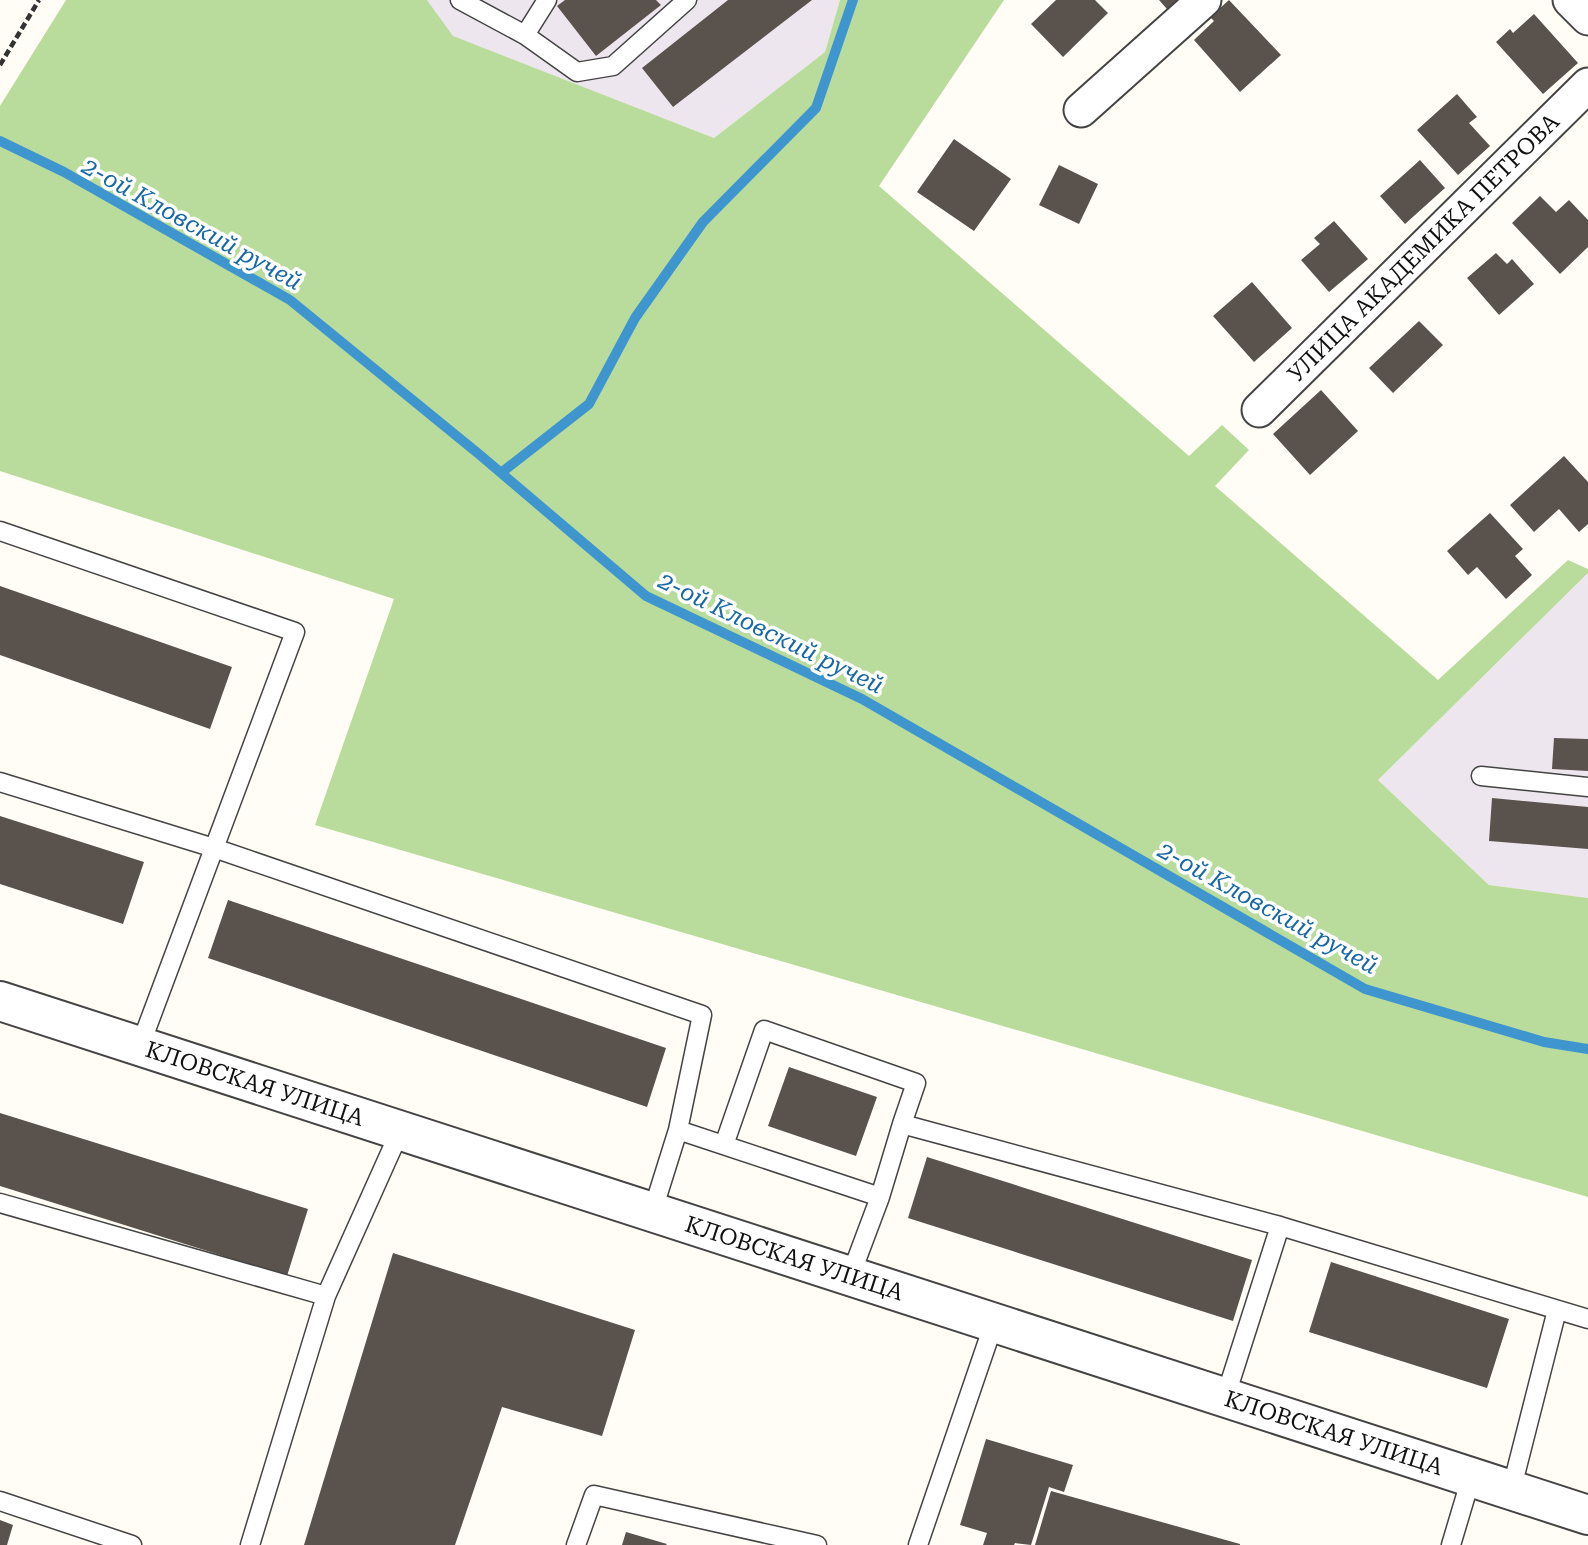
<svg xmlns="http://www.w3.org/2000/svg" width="1588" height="1545" font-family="'Roboto Serif',serif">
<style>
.industrial{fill:#eee6ef}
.forest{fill:#b9dc9c}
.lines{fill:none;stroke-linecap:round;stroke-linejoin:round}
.stream{stroke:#3f96cf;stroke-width:10}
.building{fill:#5a524d}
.service-casing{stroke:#444;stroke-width:21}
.minor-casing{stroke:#444;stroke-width:37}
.tertiary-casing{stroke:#444;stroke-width:42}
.path{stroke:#333;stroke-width:4.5;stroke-dasharray:7 3.5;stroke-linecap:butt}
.service{stroke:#fff;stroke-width:18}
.minor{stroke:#fff;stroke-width:33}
.tertiary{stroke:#fff;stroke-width:38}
.labels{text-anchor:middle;stroke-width:7;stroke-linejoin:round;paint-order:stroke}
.street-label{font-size:23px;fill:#111;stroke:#fff}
.water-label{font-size:24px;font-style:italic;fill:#1768a6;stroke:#fff}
</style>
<rect width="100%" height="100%" fill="#fffdf5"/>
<path class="industrial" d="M427 0H840L825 52 714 138 452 36Z
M1588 573V898L1489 885 1378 780Z"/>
<path class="forest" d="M66 0H427L453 36 714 138 825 52 840 0H1004L879 186 1189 456 1222 425 1249 450 1215 486 1438 680 1568 560 1588 569V573L1378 780 1489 885 1588 898V1197L315 825 394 599 0 471V106Z"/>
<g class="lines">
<path class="stream" d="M0 141 64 172 290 300 480 455 646 596 862 699 1365 989 1544 1042 1588 1049
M501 473 589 404 635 318 703 222 816 108 853 0"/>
</g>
<path class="building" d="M565 0H656L661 5 596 56 557 6Z
M728 0H812L673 107 642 68Z
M1056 0H1095L1108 13 1063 57 1031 24Z
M1159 0H1193L1174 17Z
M1229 0 1281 55 1240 92 1194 40 1214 21 1210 17Z
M1534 14 1578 63 1543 94 1496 42 1510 29 1513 33Z
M1457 94 1477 117 1469 123 1490 146 1458 175 1417 130Z
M954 139 1011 179 974 231 917 192Z
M1420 160 1445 188 1405 224 1380 196Z
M1059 165 1098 184 1079 224 1039 205Z
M1540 196 1556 212 1569 200 1588 220V247L1560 274 1512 223Z
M1334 221 1368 259 1329 292 1301 260 1320 244 1314 238Z
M1496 253 1507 264 1512 259 1534 284 1499 315 1467 278Z
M1252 282 1292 328 1254 362 1213 316Z
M1419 321 1443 345 1393 393 1369 368Z
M1321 390 1358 431 1310 475 1273 434Z
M1564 456 1588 482V524L1579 532 1559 509 1534 532 1510 505Z
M1490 513 1523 549 1515 556 1532 575 1506 599 1477 567 1468 575 1447 551Z
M0 586 232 667 210 729 0 655Z
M1554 738 1588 739V771L1552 769Z
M1492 798 1588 807V849L1489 841Z
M0 816 144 862 123 924 0 884Z
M228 900 666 1048 647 1107 208 958Z
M789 1067 877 1097 856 1156 768 1126Z
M0 1113 308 1209 287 1276 0 1186Z
M927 1157 1252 1260 1233 1321 908 1218Z
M393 1253 635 1330 602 1436 502 1407 455 1545H304Z
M1331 1262 1509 1319 1487 1388 1309 1332Z
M986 1439 1073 1465 1064 1492 1049 1487 1031 1545 1015 1543 1014 1545H983L987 1533 960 1525Z
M1051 1491 1240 1544V1545H1035Z
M0 1520 13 1525 7 1545H0Z
M626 1532 667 1544 666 1545H622Z"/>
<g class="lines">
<defs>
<path id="service" d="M460 0 525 35 577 72 613 66 687 0
M525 35 547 0
M0 531 295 632 140 1046
M1481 776 1588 787
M0 782 214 848 702 1015 678 1130 652 1213
M678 1130 880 1197
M724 1145 764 1030 916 1083 902 1124
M0 1203 326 1296
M1280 1226 1588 1319
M850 1277 880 1197 902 1124 1280 1226 1225 1398
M1511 1491 1557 1310
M0 1501 132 1545
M250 1545 326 1296 400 1131
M576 1545 594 1495 817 1545
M918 1545 994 1323
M1451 1545 1471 1478"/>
<g id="minor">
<path d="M1570 0 1588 18"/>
<path d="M1081 110 1204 0"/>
<path id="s1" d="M1259 410 1588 85"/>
</g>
<g id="tertiary">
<path id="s2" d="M0 1001 1588 1515"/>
</g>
</defs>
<use href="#service" class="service-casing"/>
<use href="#minor" class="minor-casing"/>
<use href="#tertiary" class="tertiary-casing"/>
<path class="path" d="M0 65 39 0"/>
<use href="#service" class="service"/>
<use href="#minor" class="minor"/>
<use href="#tertiary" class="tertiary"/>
</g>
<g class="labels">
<g class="street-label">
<text dy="8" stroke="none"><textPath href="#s1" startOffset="231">УЛИЦА АКАДЕМИКА ПЕТРОВА</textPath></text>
<text dy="8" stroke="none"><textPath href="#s2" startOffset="268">КЛОВСКАЯ УЛИЦА</textPath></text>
<text dy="8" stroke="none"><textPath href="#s2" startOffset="835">КЛОВСКАЯ УЛИЦА</textPath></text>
<text dy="8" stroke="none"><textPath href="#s2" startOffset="1402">КЛОВСКАЯ УЛИЦА</textPath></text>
</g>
<g class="water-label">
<text transform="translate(192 224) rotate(29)" y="8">2-ой Кловский ручей</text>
<text transform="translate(771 633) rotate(26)" y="8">2-ой Кловский ручей</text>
<text transform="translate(1268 908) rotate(29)" y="8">2-ой Кловский ручей</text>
</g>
</g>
</svg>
